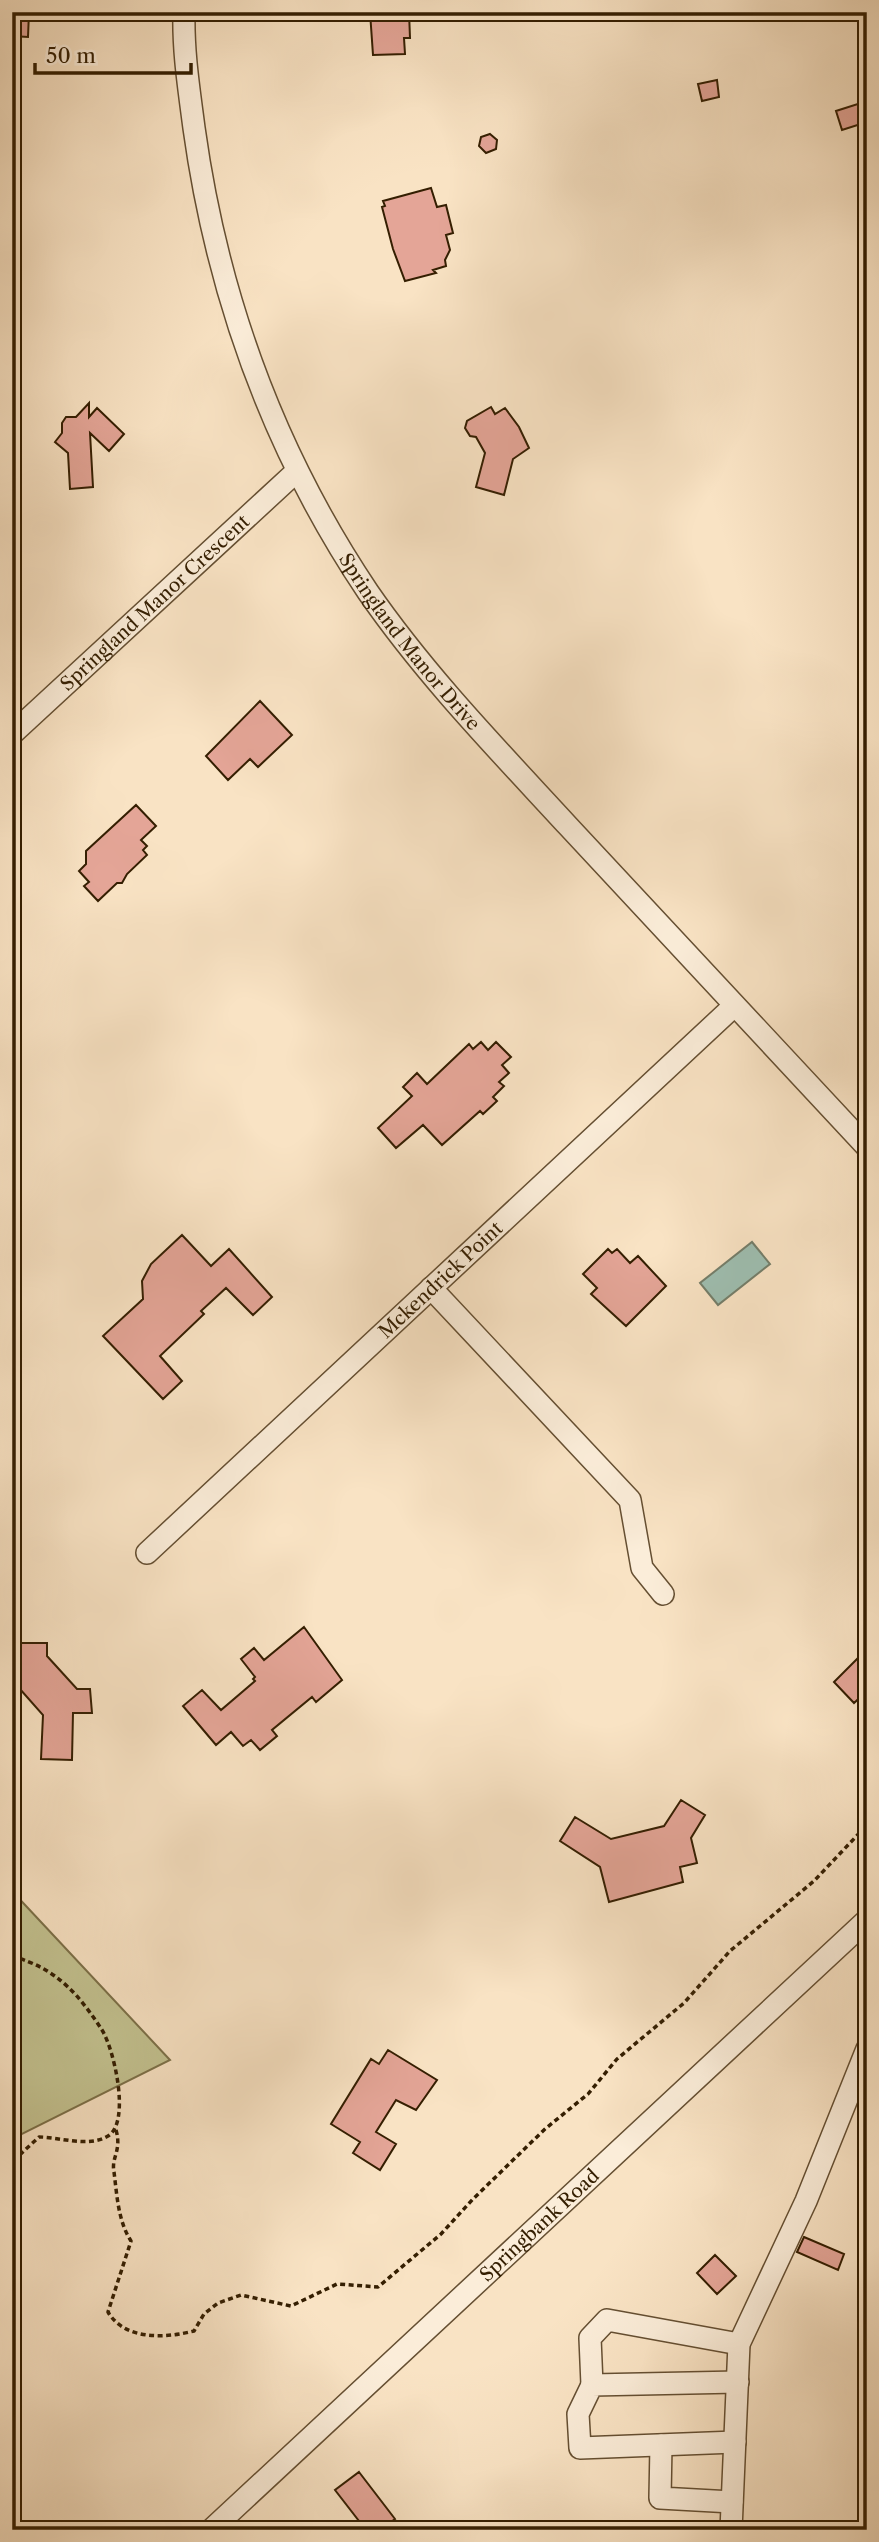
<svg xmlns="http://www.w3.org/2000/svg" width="879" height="2542" font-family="'Libre Caslon Text',serif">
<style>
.green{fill:#c3c290;stroke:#7c7048;stroke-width:2}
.water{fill:#9ebeb0;stroke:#747e6a;stroke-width:2}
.building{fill:#e4a597;stroke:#341e01;stroke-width:2}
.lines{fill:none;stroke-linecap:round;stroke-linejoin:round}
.minor-casing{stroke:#654f32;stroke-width:24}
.path{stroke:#341e01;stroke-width:3.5;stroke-dasharray:5 3.5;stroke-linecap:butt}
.minor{stroke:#fbedd9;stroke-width:21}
.labels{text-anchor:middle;stroke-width:6;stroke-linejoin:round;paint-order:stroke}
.street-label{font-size:19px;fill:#341e01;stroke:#fbedd9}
</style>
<rect width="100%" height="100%" fill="#f9e3c4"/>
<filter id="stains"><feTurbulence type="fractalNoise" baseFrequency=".00286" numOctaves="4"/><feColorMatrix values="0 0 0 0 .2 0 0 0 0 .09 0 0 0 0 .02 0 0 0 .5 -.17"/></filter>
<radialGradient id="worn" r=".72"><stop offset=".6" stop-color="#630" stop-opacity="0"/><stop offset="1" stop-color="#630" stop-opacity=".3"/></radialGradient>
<path class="green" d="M12 1891 170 2060 12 2139Z"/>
<path class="water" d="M752 1242 770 1264 718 1305 700 1283Z"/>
<path class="building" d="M12 12H29L28 37 12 36Z
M370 12H409L410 38H404L405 54 373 55Z
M717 80 719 97 702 101 698 84Z
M867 101V122L842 130 836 111Z
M490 134 497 140 496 149 486 153 479 146 481 137Z
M431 188 437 207 446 205 453 233 446 235 450 250 445 260 446 266 433 270 436 273 405 281 393 249 382 207 385 206 383 201Z
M89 403V417L97 408 124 434 109 451 90 433 93 487 70 489 68 453 55 442 62 433V423L66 417H76Z
M491 407 495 414 505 408 519 427 529 448 513 459 504 495 476 487 485 453 476 437 470 436 465 428 467 421Z
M260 701 292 735 258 767 250 759 228 780 206 756Z
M136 805 156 826 141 840 147 846 143 850 147 855 127 874 122 883H117L98 901 84 886 89 882 79 871 86 864V851Z
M481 1042 488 1050 496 1042 511 1057 502 1065 509 1073 499 1082 504 1086 493 1097 497 1101 483 1114 480 1111 442 1145 423 1125 396 1148 378 1128 412 1096 403 1087 417 1073 427 1084 469 1044 473 1049Z
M182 1235 211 1266 229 1249 272 1297 253 1315 226 1288 201 1311 204 1314 160 1356 182 1381 163 1399 103 1336 143 1299 142 1281 151 1264Z
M608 1249 612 1253 617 1249 630 1263 638 1256 666 1286 626 1326 591 1294 597 1288 583 1274Z
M304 1627 342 1680 316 1702 312 1697 272 1730 277 1736 260 1750 251 1740 243 1746 231 1732 216 1745 183 1706 202 1690 221 1710 255 1681 253 1679 255 1677 241 1659 254 1648 264 1660Z
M21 1643H47V1656L77 1689H90L92 1713H73L72 1760 41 1759 43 1715 12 1680V1664H20Z
M867 1649V1691L854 1703 834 1682Z
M681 1800 705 1815 691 1838 697 1863 680 1867 683 1882 609 1902 600 1867 560 1841 575 1817 611 1839 664 1826Z
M388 2050 437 2080 416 2110 396 2100 376 2132 396 2144 380 2170 353 2153 360 2142 331 2124 371 2059 379 2064Z
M804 2237 844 2254 838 2270 797 2252Z
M715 2255 736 2276 717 2294 697 2273Z
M359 2472 395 2519 380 2530H366L335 2490Z"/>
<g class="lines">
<defs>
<g id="minor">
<path id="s1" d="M184 12C183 52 189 89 194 128 217 294 274 452 368 592 426 676 499 751 568 826 667 933 767 1040 867 1147"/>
<path id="s2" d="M12 734 297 471"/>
<path d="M431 1288 630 1500 642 1568 663 1594"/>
<path id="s3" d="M147 1553 734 1006"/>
<path d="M592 2385 590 2338 607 2320 739 2344"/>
<path d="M735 2442 580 2448 578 2414 592 2385 738 2382"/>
<path d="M661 2445 660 2498 732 2502"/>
<path id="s4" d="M211 2530 867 1920"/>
<path d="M731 2530 739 2344 806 2201 867 2049"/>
</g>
</defs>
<use href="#minor" class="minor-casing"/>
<path class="path" d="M12 1956C35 1963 51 1971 68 1987 80 1998 93 2016 102 2030 114 2049 131 2122 108 2136 88 2148 60 2137 39 2137L12 2162
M116 2130C122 2151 111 2157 114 2172 117 2195 118 2221 131 2241L108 2312C125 2341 166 2338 194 2331L204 2314 218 2303 241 2295 291 2306 337 2284 378 2287 441 2234 473 2199 545 2129 588 2094 617 2059 684 2003 730 1951 814 1881 867 1825"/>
<use href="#minor" class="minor"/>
</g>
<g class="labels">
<g class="street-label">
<text dy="7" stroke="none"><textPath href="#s2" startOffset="194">Springland Manor Crescent</textPath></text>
<text dy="7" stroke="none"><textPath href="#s1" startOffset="681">Springland Manor Drive</textPath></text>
<text dy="7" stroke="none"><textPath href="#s3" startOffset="401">Mckendrick Point</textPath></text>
<text dy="7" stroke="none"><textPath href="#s4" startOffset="448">Springbank Road</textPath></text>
</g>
</g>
<rect width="879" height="2542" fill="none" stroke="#f9e3c4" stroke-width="42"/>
<rect x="14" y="14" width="851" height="2514" fill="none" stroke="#341e01" stroke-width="3.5"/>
<rect x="21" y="21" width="837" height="2500" fill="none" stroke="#341e01" stroke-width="2"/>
<path d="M35 63v10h156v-10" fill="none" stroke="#341e01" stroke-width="3.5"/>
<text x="46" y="63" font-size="21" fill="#341e01" stroke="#fbedd9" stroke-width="5" paint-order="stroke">50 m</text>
<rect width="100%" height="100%" filter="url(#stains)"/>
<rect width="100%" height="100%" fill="url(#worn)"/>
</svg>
